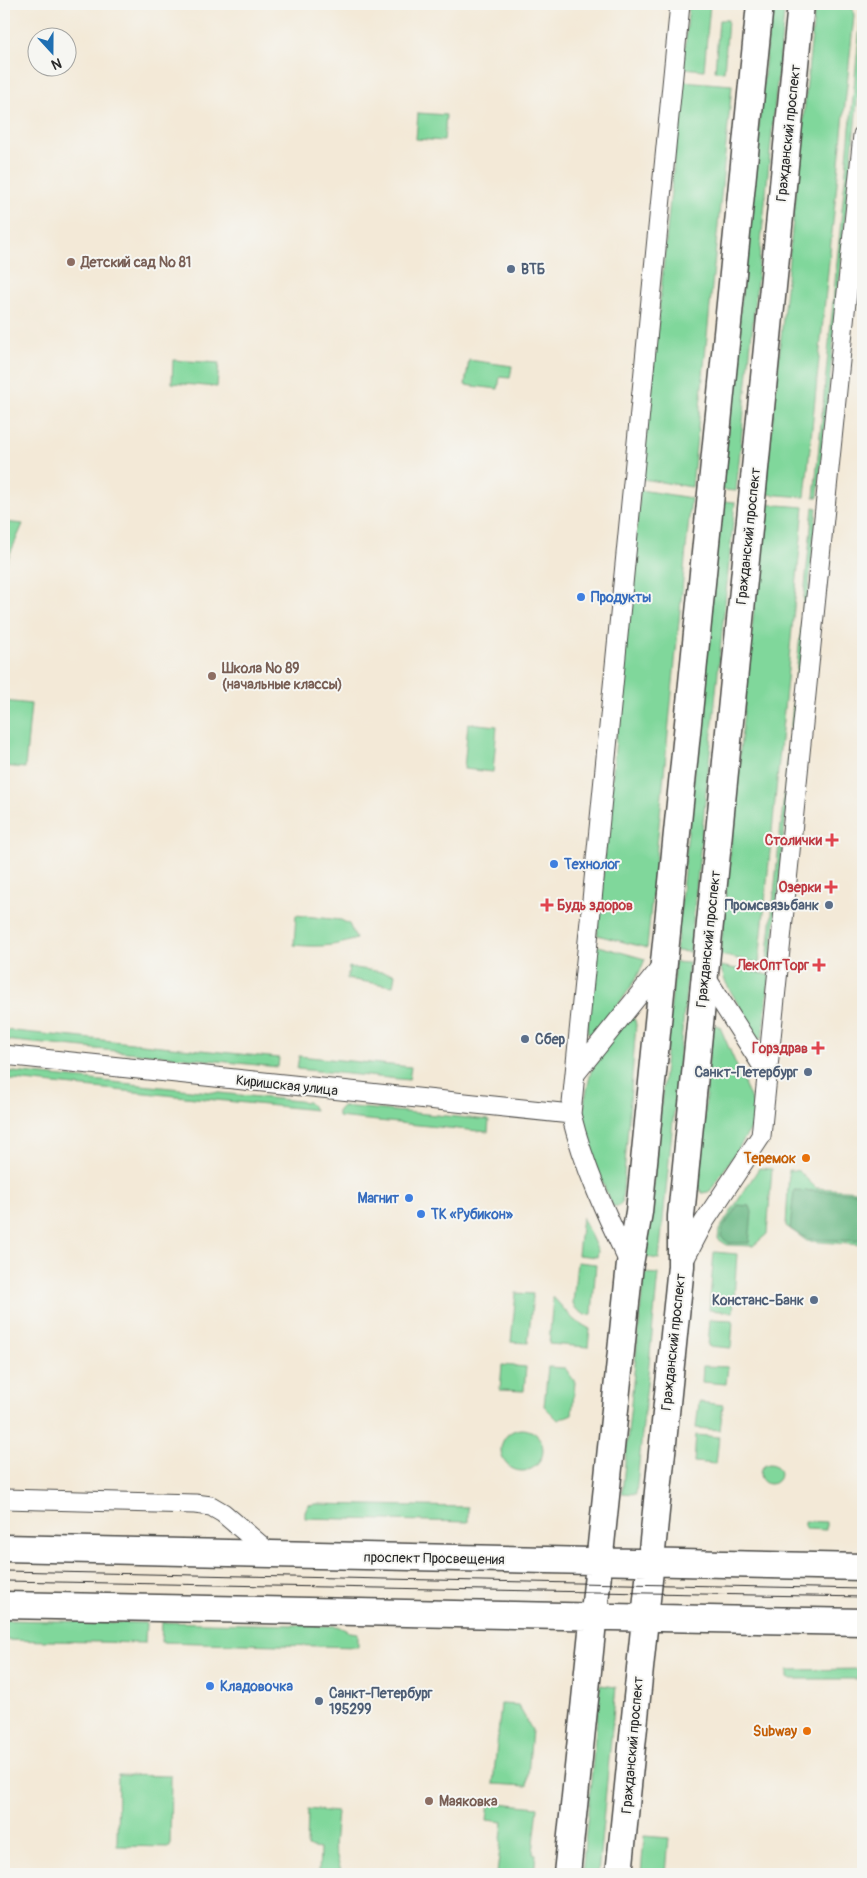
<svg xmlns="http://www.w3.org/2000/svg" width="867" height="1878" font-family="Pangolin,sans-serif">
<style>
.green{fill:#80d79b;stroke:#568163}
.forest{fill:#68b883;stroke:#4a7257}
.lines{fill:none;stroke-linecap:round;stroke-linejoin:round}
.street-casing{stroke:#494845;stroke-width:21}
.secondary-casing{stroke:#494845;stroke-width:29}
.street{stroke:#fff;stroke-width:19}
.secondary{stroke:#fff;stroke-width:26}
.tram{stroke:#2b2b2b;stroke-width:1}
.education-dot{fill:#8d6e63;stroke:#f6f6f2;stroke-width:2}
.service-dot{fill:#5c6f8a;stroke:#f6f6f2;stroke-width:2}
.shop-dot{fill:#3f7fe0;stroke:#f6f6f2;stroke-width:2}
.health-dot{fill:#e0444e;stroke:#f6f6f2;stroke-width:2}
.food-dot{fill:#e8710a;stroke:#f6f6f2;stroke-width:2}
.labels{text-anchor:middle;stroke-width:4;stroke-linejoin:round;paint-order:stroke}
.street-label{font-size:14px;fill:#2b2b2b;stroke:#f6f6f2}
.education-label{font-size:14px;font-weight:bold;fill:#785e54;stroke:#f6f6f2;text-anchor:start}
.service-label{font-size:14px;font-weight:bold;fill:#4e5e75;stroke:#f6f6f2;text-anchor:start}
.shop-label{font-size:14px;font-weight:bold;fill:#366cbe;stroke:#f6f6f2;text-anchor:start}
.health-label{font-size:14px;font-weight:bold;fill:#be3a42;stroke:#f6f6f2;text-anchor:end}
.food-label{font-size:14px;font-weight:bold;fill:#c56008;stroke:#f6f6f2;text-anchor:end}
</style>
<rect width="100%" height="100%" fill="#f6f6f2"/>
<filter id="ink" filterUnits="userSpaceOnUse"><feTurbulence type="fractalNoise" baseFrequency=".02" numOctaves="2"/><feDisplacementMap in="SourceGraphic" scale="10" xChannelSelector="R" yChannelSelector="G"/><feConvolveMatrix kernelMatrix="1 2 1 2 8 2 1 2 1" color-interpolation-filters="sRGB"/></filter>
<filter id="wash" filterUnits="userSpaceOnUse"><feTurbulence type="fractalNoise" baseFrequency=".0096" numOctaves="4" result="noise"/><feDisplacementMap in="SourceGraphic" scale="20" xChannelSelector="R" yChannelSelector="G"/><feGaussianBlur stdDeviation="1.12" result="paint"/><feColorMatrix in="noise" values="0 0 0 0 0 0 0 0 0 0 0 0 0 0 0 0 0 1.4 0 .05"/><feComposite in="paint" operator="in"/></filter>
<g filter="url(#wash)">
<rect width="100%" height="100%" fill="#f3e9d7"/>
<path class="green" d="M689 4H710L704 70 683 68Z
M771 4H785L736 491 722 490Z
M815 4H852L854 16 805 497 765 494Z
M861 4H863V43L818 497H814L861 16Z
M719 20H728L724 72 715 71Z
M682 81 732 85 692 487 642 479Z
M418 113 446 115 444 141 416 139Z
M173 360 219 363 217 387 172 383Z
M469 360 512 366 510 378 500 377 498 389 465 385Z
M640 490 691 498 647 948 597 935Z
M721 501 735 502 690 952 676 951Z
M764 504 804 507 759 963 720 955Z
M813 507 817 508 771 964 767 963Z
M4 522 23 524 6 563H4Z
M4 701 31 704 25 768 4 766Z
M468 723 497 726 493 772 464 769Z
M296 915 341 920 349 924 356 939C334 947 316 947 294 945Z
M595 945 645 959C635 987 613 1011 595 1034L592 1035 587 1032Z
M675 962 689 963 659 1259 646 1257Z
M720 966 770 975 762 1039 757 1038 725 981Z
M349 967 395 974 393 986 347 979Z
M632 1017 635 1020 636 1025 622 1202C619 1206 617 1207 612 1206L585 1140 584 1103 591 1071 624 1020Z
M717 1025 720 1027 756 1111V1121L711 1190 708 1192 702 1193 699 1188 711 1027Z
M4 1030 279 1058 278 1067 4 1040Z
M299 1056 411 1067 409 1080 297 1069Z
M4 1071 308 1102 316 1110 4 1079Z
M342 1106 489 1120 488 1132 338 1117V1110Z
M759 1168 772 1169 767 1234 753 1246 727 1245 718 1239 719 1230Z
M789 1170 799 1171 816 1188 859 1191 863 1189V1245L807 1241 786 1226Z
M582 1217 598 1251 597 1257 578 1255Z
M714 1252 737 1254 733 1312 709 1310Z
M577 1262 596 1264 592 1314 585 1315 575 1308 573 1303Z
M644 1273 658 1274 636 1494 622 1493Z
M516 1293 533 1294 528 1343 511 1342Z
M553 1297 574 1320 590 1329 588 1347 549 1344Z
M710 1319 733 1320 731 1348 708 1346Z
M502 1365 526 1367 524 1391 500 1390Z
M703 1366 728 1367 726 1384 702 1382Z
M548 1367 565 1368 575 1382 572 1414 558 1420 544 1406Z
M699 1402 723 1405 720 1430 696 1428Z
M501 1450a21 21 0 1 1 42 0a21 21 0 1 1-42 0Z
M696 1435 719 1437 716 1464 694 1462Z
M760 1474a10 10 0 1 1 20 0a10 10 0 1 1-20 0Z
M316 1504 468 1507V1522L305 1518V1511L308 1505Z
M805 1521 826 1522V1530L805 1529Z
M4 1620 146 1623 145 1643 4 1640Z
M162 1622 337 1626 350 1632 358 1633V1647L161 1642Z
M863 1669V1679H788V1670Z
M600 1685 616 1687 598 1874H582Z
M501 1704 518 1705 532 1730 527 1786 493 1784Z
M118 1775 171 1776 170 1847 117 1846Z
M489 1802 538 1807 533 1853 536 1854 534 1874H497L503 1822 487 1820Z
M308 1809 337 1812 334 1847 342 1874H319L320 1849 307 1847Z
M644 1836 669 1838 666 1874H641Z"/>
<path class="forest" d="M794 1190 863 1193V1241L808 1239 790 1229Z
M738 1205 750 1206 752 1212 749 1243H729L721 1237 722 1229Z"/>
</g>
<g filter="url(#ink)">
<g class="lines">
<defs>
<path id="street" d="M705 976 767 1073
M4 1055 571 1114
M576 1073 663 965
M683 1262 704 1222 761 1136 863 135
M630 1264C606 1215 584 1167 571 1114L680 4
M4 1499 195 1504 211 1506 223 1513 271 1554"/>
<path id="secondary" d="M4 1548 863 1567
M4 1605 863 1622
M567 1874 630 1264 639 1212 760 4
M619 1874 681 1266V1216L801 4"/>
</defs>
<use href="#street" class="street-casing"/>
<use href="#secondary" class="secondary-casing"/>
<use href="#street" class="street"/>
<use href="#secondary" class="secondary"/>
<path class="tram" d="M4 1571 863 1589
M4 1581 863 1597"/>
</g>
</g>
<g class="education-dot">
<circle cx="71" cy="262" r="5"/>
<circle cx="212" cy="676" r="5"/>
<circle cx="429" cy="1801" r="5"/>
</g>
<g class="service-dot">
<circle cx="511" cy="269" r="5"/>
<circle cx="829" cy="905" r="5"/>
<circle cx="525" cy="1039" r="5"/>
<circle cx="808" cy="1072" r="5"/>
<circle cx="814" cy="1300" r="5"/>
<circle cx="319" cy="1701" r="5"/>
</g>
<g class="shop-dot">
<circle cx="581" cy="597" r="5"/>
<circle cx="554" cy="864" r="5"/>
<circle cx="409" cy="1198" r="5"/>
<circle cx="421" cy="1214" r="5"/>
<circle cx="210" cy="1686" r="5"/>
</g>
<g class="health-dot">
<path d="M829.5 832.5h5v5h5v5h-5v5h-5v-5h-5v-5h5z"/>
<path d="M828.5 879.5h5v5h5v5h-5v5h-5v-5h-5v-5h5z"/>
<path d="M544.5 897.5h5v5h5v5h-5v5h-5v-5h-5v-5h5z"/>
<path d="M816.5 957.5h5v5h5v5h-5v5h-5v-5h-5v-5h5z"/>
<path d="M815.5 1040.5h5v5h5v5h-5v5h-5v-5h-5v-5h5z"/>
</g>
<g class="food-dot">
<circle cx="806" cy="1158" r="5"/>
<circle cx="807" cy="1731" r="5"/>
</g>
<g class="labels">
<g class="street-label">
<text transform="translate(788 133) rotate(-84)" y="5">Гражданский проспект</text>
<text transform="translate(748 536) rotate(-84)" y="5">Гражданский проспект</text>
<text transform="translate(708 939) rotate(-84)" y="5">Гражданский проспект</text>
<text transform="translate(287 1085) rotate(6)" y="5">Киришская улица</text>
<text transform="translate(673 1342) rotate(-84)" y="5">Гражданский проспект</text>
<text transform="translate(434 1558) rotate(1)" y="5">проспект Просвещения</text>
<text transform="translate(632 1745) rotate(-85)" y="5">Гражданский проспект</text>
</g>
<g class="education-label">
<text x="81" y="267">Детский сад № 81</text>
<text x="222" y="673">Школа № 89<tspan x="222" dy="16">(начальные классы)</tspan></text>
<text x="439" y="1806">Маяковка</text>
</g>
<g class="service-label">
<text x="521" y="274">ВТБ</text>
<text x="819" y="910" text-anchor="end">Промсвязьбанк</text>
<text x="535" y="1044">Сбер</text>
<text x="798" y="1077" text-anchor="end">Санкт-Петербург</text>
<text x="804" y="1305" text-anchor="end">Констанс-Банк</text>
<text x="329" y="1698">Санкт-Петербург<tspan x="329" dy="16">195299</tspan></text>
</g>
<g class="shop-label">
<text x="591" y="602">Продукты</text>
<text x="564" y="869">Технолог</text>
<text x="399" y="1203" text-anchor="end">Магнит</text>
<text x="431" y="1219">ТК «Рубикон»</text>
<text x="220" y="1691">Кладовочка</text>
</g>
<g class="health-label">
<text x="822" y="845">Столички</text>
<text x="821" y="892">Озерки</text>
<text x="557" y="910" text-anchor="start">Будь здоров</text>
<text x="809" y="970">ЛекОптТорг</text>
<text x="808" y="1053">Горздрав</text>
</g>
<g class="food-label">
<text x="796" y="1163">Теремок</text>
<text x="797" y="1736">Subway</text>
</g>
</g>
<rect width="867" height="1878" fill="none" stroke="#f6f6f2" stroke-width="20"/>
<g transform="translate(52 52) rotate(159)"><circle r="24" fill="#f6f6f2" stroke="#a5a5a2"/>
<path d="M0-4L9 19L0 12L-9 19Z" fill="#1f6fb2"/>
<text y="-8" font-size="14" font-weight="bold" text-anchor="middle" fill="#2b2b2b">N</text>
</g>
</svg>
